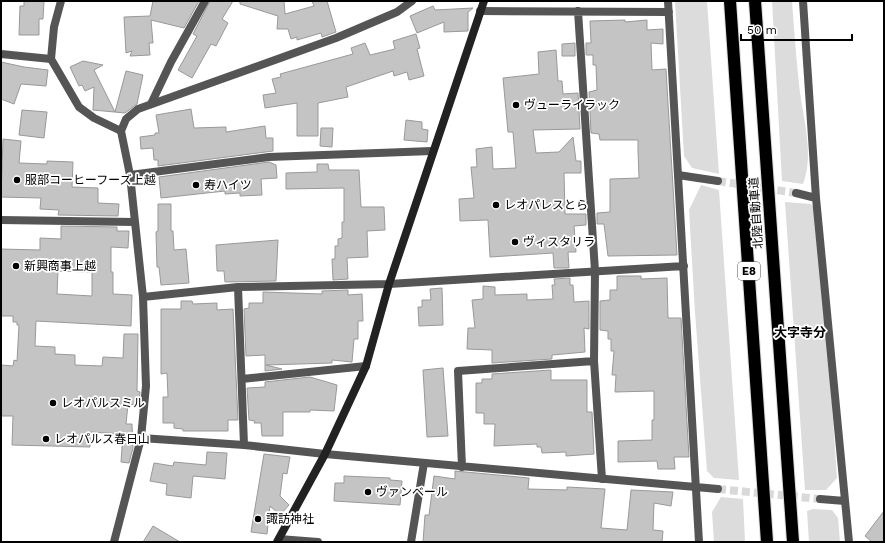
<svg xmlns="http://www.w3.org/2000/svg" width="885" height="543" font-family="'Work Sans','Noto Sans JP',sans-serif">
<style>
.green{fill:#dcdcdc}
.building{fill:#c4c4c4;stroke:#999;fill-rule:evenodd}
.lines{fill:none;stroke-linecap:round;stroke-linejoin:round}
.street-tunnel{stroke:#d9d9d9;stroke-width:8;stroke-dasharray:8 4;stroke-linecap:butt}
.highway-casing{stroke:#dbdbdb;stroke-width:14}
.lane{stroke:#555;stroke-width:8}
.street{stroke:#555;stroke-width:8}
.secondary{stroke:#222;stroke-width:8}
.highway{stroke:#000;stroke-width:12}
.poi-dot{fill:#000;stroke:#fff;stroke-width:1.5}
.labels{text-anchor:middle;stroke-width:3.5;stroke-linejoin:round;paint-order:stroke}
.shield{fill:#fff;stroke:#4c4c4c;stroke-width:1}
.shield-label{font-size:11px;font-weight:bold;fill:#000}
.poi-label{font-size:12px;fill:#000;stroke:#fff;text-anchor:start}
.street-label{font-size:12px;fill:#000;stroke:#fff}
.neighbourhood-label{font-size:13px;font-weight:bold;fill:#000;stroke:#fff}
</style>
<rect width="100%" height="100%" fill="#fff"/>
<path class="green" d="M675 1H707L719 174 692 168 684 156Z
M772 1H792C794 29 796 56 799 84 802 116 815 153 803 184L782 181Z
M701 185 719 190 739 480 714 478 707 471 695 312 689 210Z
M785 202 811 204 819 215 837 478 826 490H805Z
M721 497 743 499 745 542H714L712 512Z
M813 509 832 510 838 518 840 542H809L807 511Z"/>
<path class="building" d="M24 1H44L43 19H39V35H19L20 6H24Z
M153 1H199L184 28 151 20 153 43H149L150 55 130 56 132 51 126 53 124 17 150 16Z
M210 1H233L222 19 228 23 216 46 211 44 192 78 178 70 197 36 193 34Z
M240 1H284L285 14 314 6 312 1H327L336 32 322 37 321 33 297 40V37L291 39 288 29H277L278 16 240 4Z
M433 6 435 10 473 8 468 12V31L444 32V22L417 33 410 16Z
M625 20V22L647 20V30L663 29V44L651 43 652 70 666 69 677 255 608 256 604 224H597V213L610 212V179L639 178 638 150V140H600L599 134 591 133 589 92 597 90 596 65H593V55H586V43H591L590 21Z
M416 34 420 48 417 49 424 76 409 80 407 72 394 76 393 71 346 87 348 97 318 103V136H297V103L265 108 263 95 276 93 272 79 281 77 280 74 353 54 351 48 365 43 370 55 395 49 393 41Z
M575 43V56H562V44Z
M556 50 558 81H562L563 94 578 93 580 129 533 130 536 153 559 152 573 137 576 161H581V173H564L565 214H586V225L574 226 576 252H568L569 268H554L553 253 490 257 488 220 460 221 459 199 474 198 471 167H477L476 149 492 147 493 169 516 168 513 132H508L503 78 539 74 538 52Z
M83 61 103 65 94 70 115 112 126 71 143 75 137 104 125 113 93 110 94 87 85 91 82 85 79 86 70 67Z
M1 62 24 67 48 70 46 86 21 84 14 104 1 99Z
M191 109 194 128 226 127V132L265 126 266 138H273V151L158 166V160H154L153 148 141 149 140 137 155 135V133H159L156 115Z
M22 110 47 112 44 138 19 135Z
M406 120 422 122V129L428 130 427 142 404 140Z
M321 128H333L332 147 320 146Z
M3 139 21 141 19 163 47 164V161L73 162 72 187 98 188V203L119 204 118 216 58 215 59 210 40 209 41 198 1 197Z
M269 162 276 165 277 178 261 179 262 195 240 196V193L225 194V191L161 198 159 177Z
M317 164H328L329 170H359L361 207H384L385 230 367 231 368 257 347 258 348 279 333 280 332 259H335V246H338V239L342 238V222H344V188L286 189V173L317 172Z
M158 204H171V231H173L174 250 186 249 189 283 161 285 159 267H157L156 232 158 231Z
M61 226 117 227V231H129L128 248 111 247V272H113V294L132 295 131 326 36 321 35 346 55 347V354L75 355V365L102 366 103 357 123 358 124 334H138L137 391 140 392 139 405 128 404 126 424H132L133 448 129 463 121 462 123 434 90 432V447L12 445 13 416H1V365L13 366 14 360 17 361 19 325H17V322H13V316H1V249L40 250V238L61 239ZM58 271 92 272V296L57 294Z
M278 240 276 281 225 282 224 271H217L216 245Z
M617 276H641V279L667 278 668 318H681L689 457H674L675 469H658L657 461 618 462V441L652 440V420H654V391L615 392 616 375H612L614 351H611V339H608V331L600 330V301L610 300V290H617Z
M570 278V285H573L574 302 589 301V329L584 328 585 352 552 355V359L492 363V350L467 349 468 328H475L472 300 483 299V286L495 287V295L527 294V300L553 299 552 285H555L554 279Z
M442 288 443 325 419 326 418 307H422V300H431L430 289Z
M348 290V295L362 294 363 321H358V339H354L352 362 332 360V363L266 365 282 369 265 371V355L246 356 244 309 249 308V303H263V292L322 294V291Z
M181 301H192L193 304 217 303V310L233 309 238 420H228V431H183V429L174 428V423H163V397H168L167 373 161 374V309H181Z
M443 368 448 436 427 437 423 370Z
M551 370V380H587V412H592L594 454 566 456V452L542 453 541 447H537V444L494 446 495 424H484V413H476V383H482V379H492V374Z
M310 377 337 385 334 411 310 410V412H283V436H262L261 423H254L255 421 249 420 247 388 265 387V382Z
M207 452 227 453 225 479 193 476 191 498 166 495 167 484 150 481 154 463 173 466 174 462 206 465Z
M264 454 290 457 287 474 283 473 280 496 289 505 280 515 270 506 267 534 251 532Z
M455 471 529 478 528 489 567 490V487L605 489 601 528 627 530 631 490 673 492 671 506 654 503 653 530 663 531 662 542H423L425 515H429L434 476 455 479Z
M344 476 390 478V480L402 481 400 505 334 501 335 483H344Z
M884 511V542H872L865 536Z
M153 526 180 542H143Z"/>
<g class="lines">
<path class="street-tunnel" d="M718 181 796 193
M718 489 820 499"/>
<defs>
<path id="highway" d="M730 1 767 542
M755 1 793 542"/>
</defs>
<use href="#highway" class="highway-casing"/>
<path class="lane" d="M61 1 54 27 51 59 79 107 94 118 121 131
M151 104 171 62 205 1"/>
<path class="street" d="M668 1 699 542
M803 1 816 198 849 542
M480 11 669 12
M578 11 595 271 594 361 602 479
M1 54 51 59
M130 175 269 157 432 151
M678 175 718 181
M796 193 816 198
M1 220 134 222
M238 287 244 445
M143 297 238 287 389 284 684 266
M242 379 366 366
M141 438 244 445 325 454 718 489
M462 467 458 371 594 361
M820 499 845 501
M279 539 318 542
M114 542 141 438 146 386 143 297 130 175 121 131 126 119 138 109 336 38 397 12 412 1
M411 542 424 463"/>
<path class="secondary" d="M277 542 325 454 366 366 389 284 484 1"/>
<use href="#highway" class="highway"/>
</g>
<g class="poi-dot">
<circle cx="516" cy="105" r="4"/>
<circle cx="17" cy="180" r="4"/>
<circle cx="196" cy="185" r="4"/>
<circle cx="496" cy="205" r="4"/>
<circle cx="515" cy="242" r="4"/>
<circle cx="16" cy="266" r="4"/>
<circle cx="53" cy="403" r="4"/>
<circle cx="46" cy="439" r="4"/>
<circle cx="368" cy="492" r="4"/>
<circle cx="258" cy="519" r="4"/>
</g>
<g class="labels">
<rect class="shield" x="738" y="262" width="22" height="18" rx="3"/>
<g class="shield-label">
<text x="749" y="275">E8</text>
</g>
<g class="poi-label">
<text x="524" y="109">ヴューライラック</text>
<text x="25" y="184">服部コーヒーフーズ上越</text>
<text x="204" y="189">寿ハイツ</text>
<text x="504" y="209">レオパレスとら</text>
<text x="523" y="246">ヴィスタリラ</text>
<text x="24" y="270">新興商事上越</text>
<text x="61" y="407">レオパルスミル</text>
<text x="54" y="443">レオパルス春日山</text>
<text x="376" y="496">ヴァンベール</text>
<text x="266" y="523">諏訪神社</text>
</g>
<g class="street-label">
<text transform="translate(756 213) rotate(-94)" y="4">北陸自動車道</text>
</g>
<g class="neighbourhood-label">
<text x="800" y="337">大字寺分</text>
</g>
</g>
<rect width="885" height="543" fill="none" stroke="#000000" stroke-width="4"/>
<path d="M741 34v6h111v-6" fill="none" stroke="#000000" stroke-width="2"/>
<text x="747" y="34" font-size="12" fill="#000000" stroke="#ffffff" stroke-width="3" paint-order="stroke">50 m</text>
</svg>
